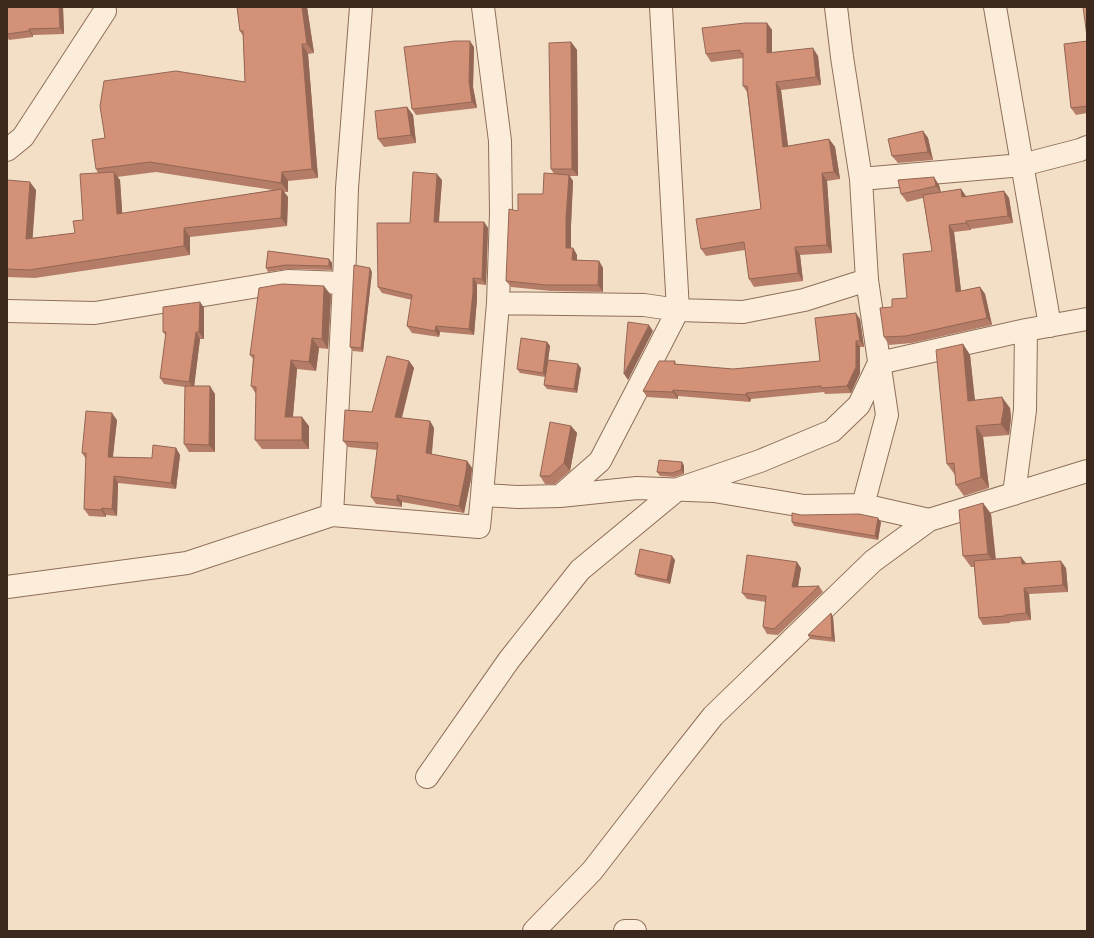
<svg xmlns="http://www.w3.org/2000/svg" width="1094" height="938" font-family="Literata,serif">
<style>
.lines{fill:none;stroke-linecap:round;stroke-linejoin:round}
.street-casing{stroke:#8f6e59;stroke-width:24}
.street{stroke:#fcedda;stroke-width:22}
.wall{fill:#b57d67;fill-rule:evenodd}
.shaded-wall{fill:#946654}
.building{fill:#d39178;stroke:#946654}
</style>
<rect width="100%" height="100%" fill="#f2dfc6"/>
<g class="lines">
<defs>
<path id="street" d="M836 7 842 57 861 179 867 280 887 415 863 505 929 520
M995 7 1050 326
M7 150 23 137 105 11
M861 179 1022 165 1080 150 1087 147
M498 303 644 305 678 310 743 312 804 300 867 280
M7 311 95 313 288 281 344 283
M879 363 1026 330 1087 319
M1014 494 1025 410 1026 330
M482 495 518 497 560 496 637 488 714 491 804 506 863 505
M560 496 600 461 638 388 678 310 661 7
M332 515 344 283 347 188 361 7
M7 587 187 563 332 515 479 527 482 495 498 303 501 213 500 141 483 7
M427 777 509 660 580 570 678 489 760 461 832 431 859 405 879 363
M534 931 592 871 668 773 713 716 873 561 929 520 1087 471
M625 931H635"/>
</defs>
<use href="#street" class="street-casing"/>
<use href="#street" class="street"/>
</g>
<path class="wall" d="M7 7H63L64 34 33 35V37L9 40 7 37Z
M237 7H307L314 53 308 54 318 178 288 181V192H284L288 197 287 226 190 237V255L35 278 7 277V180L36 190 32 238 75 233 83 220 98 173 96 169 105 138 245 82 243 36 240 31ZM156 172 273 190 122 214 120 180 117 177Z
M767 23 772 30V53L818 56 821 85 781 90 788 146 829 139 835 147 840 179 827 181 832 253 800 255 803 281 754 287 749 279 745 250 706 256 701 249 761 209 747 92 743 86V58L711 62 706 54Z
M1087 41V113L1076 115 1071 108Z
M571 42 577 50 578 176H570L573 181 571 225V248H573L577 255V260L599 261 603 268V292L551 291 511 287 506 281 518 211 543 194 554 174 551 169Z
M474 47 473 87 477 108 416 115 412 109Z
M407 107 413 115 416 143 384 147 378 139Z
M923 131 928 138 933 160 898 163 892 156Z
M442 180 439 222H484L488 228 486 285 477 284V299L474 335 440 332 439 337 412 333 407 326 412 300 382 293 378 287 410 223Z
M939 185 941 192 961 189 966 197 1004 191 1009 198 1013 223 971 229V230L954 232 961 291 980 287 985 294 992 325 912 343 889 345 884 337 892 307 907 298 932 251 923 198 907 202 901 194Z
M268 251 329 259 332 263V270L288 269 268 272 266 268Z
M372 272 363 352 353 351 350 347Z
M331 295 328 349 319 348 316 371 297 369 293 417 309 426V449H262L255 440 256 394 251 386 253 359 250 355Z
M200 302 204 308V339H200L194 386 215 394V452H189L184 444 185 387 164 384 160 378 166 336 163 332Z
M860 319 864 347H860V373L851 393 825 394 824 392 751 399 750 402 678 396V399L647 397 643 391 675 361 676 364 733 369 820 361Z
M547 342 550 346 548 360 581 368 577 393 547 389 544 385 545 377 520 373 517 369Z
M963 344 970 355 975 400 1010 408 1011 418 1009 435 983 437 989 488 964 496 956 485 955 475 947 464Z
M409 361 414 368 402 418 430 421 434 428 432 454 467 461 472 468 471 479 464 513 402 502V507L376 504 371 497 377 450 348 447 343 441 372 412Z
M117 420 113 457 152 458 176 448 180 455 176 489 118 483 117 516 106 515V517L89 516 84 509 86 459 82 453Z
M571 426 577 433 570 471 555 484H545L540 476Z
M682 462 684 466V474L675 477 660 476 657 472Z
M983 503 991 514 996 559 1021 557 1026 563 1066 568 1068 592 1029 594 1031 620 1010 622V623L983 625 979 618 974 567H971L963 556Z
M801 515 881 522 878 540 794 526 792 522Z
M675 560 670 584 638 577 635 574Z
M801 568 798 586H819L823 592 778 635 767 634 763 627 766 602 747 599 742 593Z
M833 617 835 642 810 639 808 635Z"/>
<path class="shaded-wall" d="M59 7H63L64 34 60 28Z
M302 7H307L314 53 307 44Z
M767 23 772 30V61L767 53Z
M29 29 33 35V37L29 31Z
M470 41 474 47 473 87 477 108 472 102 469 81Z
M571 42 577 50 578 176 572 169Z
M302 44 308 54 318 178 312 169Z
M813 48 818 56 821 85 816 77Z
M776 82 781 90 789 154 783 147Z
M407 107 413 115 416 143 411 135Z
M923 131 928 138 933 160 928 152Z
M829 139 835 147 840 179 834 172Z
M114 172 120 180 123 223 117 214Z
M282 172 288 181V192L281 183Z
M822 173 827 181 832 253 827 245Z
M437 174 442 180 438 229 434 222Z
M569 175 573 181 571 225V254L566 248V219Z
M934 177 939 185 941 193 936 186Z
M30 182 36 190 32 247 26 239Z
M282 189 288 197 287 226 281 218Z
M961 189 966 196 968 205 962 197Z
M1004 191 1009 198 1013 223 1008 216Z
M966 221 971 229V230L966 223Z
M484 222 488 228 486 285 482 279Z
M949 225 954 232 962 299 956 292Z
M184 228 190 237V255L184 246Z
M795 247 800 255 803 281 798 273Z
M573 248 577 255V267L572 260Z
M329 259 332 263V270L329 266Z
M599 261 603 268V292L598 285Z
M370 268 372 272 363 352 361 348Z
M473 278 477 284V299L474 335 469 329Z
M324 286 331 295 328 349 322 339Z
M980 287 985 294 992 325 987 318Z
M200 302 204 308V339L199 332Z
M856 313 860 319 864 347 860 341Z
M649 325 653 331 628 380 624 374Z
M436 326 440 332 439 337 435 331Z
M196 332 200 339 194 388 189 382Z
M312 338 319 348 316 371 309 362Z
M856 341 860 347V373L851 393 847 386Z
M547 342 550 346 546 377 543 373Z
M963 344 970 355 976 412 968 401Z
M291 360 297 369 292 426 285 417Z
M409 361 414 368 400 424 395 417Z
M578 364 581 368 577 393 574 389Z
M210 386 215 394V452L209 445Z
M673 390 678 396V399L673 392Z
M746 393 751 399 750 402 746 395Z
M1002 397 1010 408 1011 418 1009 435 1001 424Z
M112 413 117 420 112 463 108 457Z
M302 417 309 426V449L302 440Z
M430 421 434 428 431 459 426 453Z
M571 426 577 433 570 471 564 463Z
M976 426 983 437 989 488 981 477Z
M176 448 180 455 176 489 171 483Z
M467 461 472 468 471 479 464 513 459 506Z
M682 462 684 466V474L681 470Z
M114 476 118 483 117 516 112 509Z
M397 495 402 502V507L397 500Z
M983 503 991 514 996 565 988 554Z
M102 508 106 515V517L101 510Z
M878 518 881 522 878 540 875 536Z
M672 556 675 560 670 584 667 580Z
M1021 557 1026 564H1022Z
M1061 561 1066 568 1068 592 1063 585Z
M797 562 801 568 797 593 792 587Z
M1024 588 1029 594 1031 620 1026 613Z
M831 613 833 617 835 642 832 638Z"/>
<path class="building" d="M7 7H59L60 28 29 29V31L7 34Z
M237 7H302L307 44H302L312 169 282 172 281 183 150 162 96 169 92 140 105 138 100 106 104 81 176 71 245 82 243 31H240Z
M1083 7H1087V36Z
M745 23H767V53L813 48 816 77 776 82 783 147 829 139 834 172 822 173 827 245 795 247 798 273 749 279 744 242 701 249 696 219 761 209 747 86H743V53H740V50L706 54 702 28Z
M455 41H470L469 81 472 102 412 109 404 47Z
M1087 41V106L1071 108 1064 44Z
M571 42 572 169H551L549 43Z
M407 107 411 135 378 139 375 111Z
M923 131 928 152 892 156 888 139Z
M114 172 117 214 282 189 281 218 184 228V246L29 270 7 269V180L30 182 26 239 75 233 73 221 83 220 80 174Z
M413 172 437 174 434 222H484L482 279 473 278V293L469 329 436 326 435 331 407 326 412 295 378 287 377 223H410Z
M544 173 569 175 566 219V248H573L572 260 599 261 598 285H546L506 281 509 209 518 211V194H543Z
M934 177 936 186 901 194 898 180Z
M961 189 962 197 1004 191 1008 216 966 221V223L949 225 956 292 980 287 987 318 906 336 884 337 880 308 892 307V299L907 298 903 254 932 251 923 195Z
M268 251 329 259V266L286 265 266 268Z
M354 265 370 268 361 348 350 347Z
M282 284 324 286 322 339 312 338 309 362 291 360 285 417H302V440H255L256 387 251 386 254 355H250L259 288Z
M200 302 199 332H196L189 382 160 378 166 332H163V307Z
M856 313 860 341H856V367L847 386 821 388V386L746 393V395L673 390V392L643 391 659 361H675L674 364 733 369 820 361 815 318Z
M628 322 649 325 624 374 625 354Z
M521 338 547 342 543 373 517 369Z
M963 344 968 401 1002 397 1004 407 1001 424 976 426 981 477 956 485 954 463 947 464 936 350Z
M387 356 409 361 395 417 430 421 426 453 467 461 466 472 459 506 397 495V500L371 497 378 443 343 441 345 410 372 412Z
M548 360 578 364 574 389 544 385Z
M185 386H210L209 445 184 444Z
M86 411 112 413 108 457 152 458 153 445 176 448 171 483 114 476 112 509 102 508 101 510 84 509 86 453H82Z
M550 422 571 426 564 463 550 476H540Z
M659 460 682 462 681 470 672 473 657 472Z
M983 503 988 554 963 556 959 510Z
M792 513 801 515 859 514 878 518 875 536 792 522Z
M640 549 672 556 667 580 635 574Z
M747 555 797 562 792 587 819 586 774 629 763 627 766 596 742 593Z
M1021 557 1022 564 1061 561 1063 585 1024 588 1026 613 1005 615V616L979 618 974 561Z
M831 613 832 638 808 635Z"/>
<rect width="1094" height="938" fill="none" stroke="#3e291e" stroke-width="16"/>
</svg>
